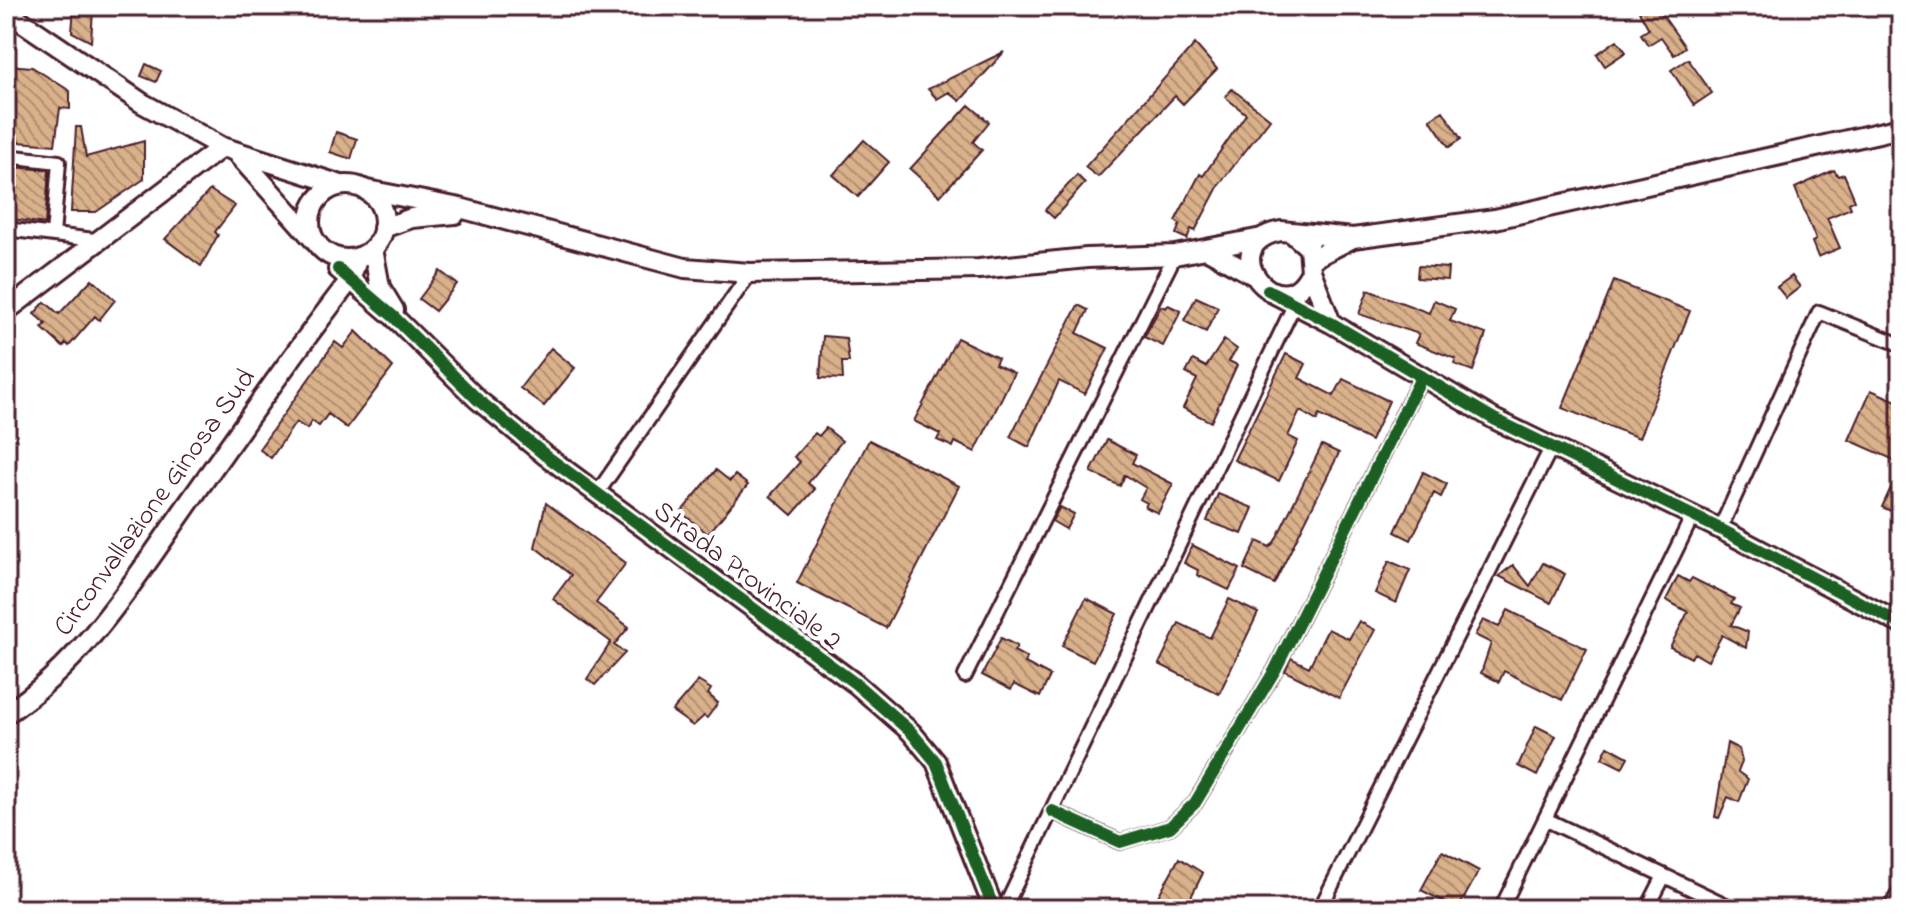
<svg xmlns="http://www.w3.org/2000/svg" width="1907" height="915" font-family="'Indie Flower',sans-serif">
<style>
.building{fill:url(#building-back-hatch);stroke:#4a1f2b;stroke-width:2}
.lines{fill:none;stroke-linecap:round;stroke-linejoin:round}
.street-casing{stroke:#4a1f2b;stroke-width:18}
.secondary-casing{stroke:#4a1f2b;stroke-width:24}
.street{stroke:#fff;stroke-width:12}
.secondary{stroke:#fff;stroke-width:18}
.cycleway-casing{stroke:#fff;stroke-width:17}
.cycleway{stroke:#1b5e20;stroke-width:12}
.labels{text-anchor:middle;stroke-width:8;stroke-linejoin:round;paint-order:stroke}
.street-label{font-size:28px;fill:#4a1f2b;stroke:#fff}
</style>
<defs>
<pattern id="building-back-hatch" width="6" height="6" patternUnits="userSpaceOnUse" patternTransform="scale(2)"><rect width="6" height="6" fill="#d9b18a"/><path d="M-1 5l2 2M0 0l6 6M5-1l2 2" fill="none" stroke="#b28f71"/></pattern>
</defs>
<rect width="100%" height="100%" fill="#fff"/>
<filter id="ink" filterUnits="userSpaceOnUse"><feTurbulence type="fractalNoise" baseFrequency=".0125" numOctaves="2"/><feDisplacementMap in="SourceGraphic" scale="16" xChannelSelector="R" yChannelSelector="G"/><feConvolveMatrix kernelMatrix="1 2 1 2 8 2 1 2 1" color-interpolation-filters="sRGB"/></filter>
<g filter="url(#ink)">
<path class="building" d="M1636 6H1656L1685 47 1674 55 1661 37 1648 45 1641 34 1649 29Z
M74 8 93 10 91 42 72 32Z
M1617 40 1626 52 1605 66 1597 54Z
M1195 44 1217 69 1183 104 1175 96 1098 177 1085 167Z
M1004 52 960 101 949 92 937 99 928 89Z
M1688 59 1712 93 1694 105 1671 70Z
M146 64 161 71 156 82 141 76Z
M7 65 32 67 70 91V109L60 108 55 145 6 141Z
M1232 89 1270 119 1219 185 1195 231 1191 229 1187 239 1176 234 1180 224 1175 221 1200 174 1203 176 1246 114 1225 97Z
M969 105 989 122 973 142 982 150 940 196 910 169Z
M1443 111 1461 139 1449 147 1430 119Z
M76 127H81L86 157 144 141V179L96 212H71Z
M336 132 357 139 351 159 330 152Z
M864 140 889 162 858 197 833 175Z
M12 167 49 170 45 224 6 218V191L10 192Z
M1834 170 1838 176 1844 174 1855 200 1849 203 1851 208 1827 218 1840 248 1818 257 1812 242 1816 240 1795 188Z
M1077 175 1085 183 1054 218 1045 210Z
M210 190 235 206 215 232 218 235 201 266 165 239Z
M1418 266 1448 268 1447 280 1417 278Z
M440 271 457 284 435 311 419 299Z
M1792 276 1800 287 1786 298 1777 287Z
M92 279 115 300 99 320 95 316 69 346 66 343 63 347 42 328 46 324 34 314 45 302 59 314Z
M1614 281 1690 311 1639 438 1562 408Z
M1368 290 1429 313 1434 300 1455 309 1450 321 1486 334 1473 371 1454 364 1456 359 1415 343 1419 334 1359 314Z
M1196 297 1218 307 1206 332 1184 321Z
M1078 305 1088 310 1077 333 1108 348 1085 394 1059 381 1029 447 1010 437Z
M1168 305 1181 311 1163 346 1144 337 1161 306 1166 308Z
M356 331 393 367 347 428 328 414 319 426 312 421 307 429 296 422 271 458 259 449 335 342 343 348Z
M823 336 846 338 849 362H842L843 379 820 378Z
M957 338 998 358 995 364 1014 373 975 452 955 442 953 447 937 440 940 434 914 421Z
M1224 340 1237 349 1229 361 1237 365 1211 422 1183 408 1197 379 1186 373 1193 360 1206 367Z
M551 348 575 368 544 406 520 388Z
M1286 354 1306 364 1299 378 1334 396 1343 379 1389 401 1371 441 1319 415 1317 421 1300 411 1288 436 1298 441 1279 481 1234 460Z
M1871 390 1901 403V463L1849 440Z
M826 428 842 441 808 483 815 489 792 515 770 496 800 462 794 457 815 433 819 436Z
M869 440 959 486 886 628 797 583Z
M1107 440 1136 455 1132 463 1173 484 1158 513 1145 507 1147 503 1140 499 1146 488 1125 475 1120 486 1091 472Z
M1322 445 1339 453 1274 584 1244 569 1257 541 1270 547 1275 541Z
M1901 466V516L1882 507Z
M716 470 730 481 735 475 748 485 708 534 681 512Z
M1423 472 1447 484 1441 497 1434 493 1411 540 1395 532Z
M1218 494 1253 508 1242 534 1207 521Z
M546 503 626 563 596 603 629 627 614 645 625 653 595 685 587 679 611 642 553 599 571 575 535 547Z
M1060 507 1074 514 1066 529 1052 521Z
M1192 545 1240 569 1229 590 1197 575 1198 570 1184 563Z
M1389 561 1410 570 1396 603 1375 593Z
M1543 563 1565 574 1551 603 1499 576 1513 565 1530 586Z
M1678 576 1689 582 1692 578 1734 599 1731 604 1740 608 1731 625 1748 632 1746 648 1722 635 1708 661 1694 653 1691 658 1670 647 1688 612 1666 600Z
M1086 598 1117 614 1093 661 1062 646Z
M1229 599 1258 613 1219 694 1159 664 1179 623 1210 638Z
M1508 610 1587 649 1562 700 1504 671 1499 682 1481 673 1491 643 1475 635 1483 620 1499 627Z
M1359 621 1375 630 1339 698 1285 671 1291 658 1309 667 1328 629 1349 639Z
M1001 638 1017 646 1014 651 1027 658 1025 663 1050 676 1040 697 1014 684 1011 690 982 675Z
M698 681 711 689 708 694 718 703 707 718 704 716 693 726 672 711Z
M1536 726 1556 736 1537 776 1518 766Z
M1727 743 1739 749 1742 762 1738 772 1748 779 1739 802 1728 797 1719 818 1715 817Z
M1608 746 1628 757 1622 768 1602 758Z
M1442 851 1479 871 1458 909 1421 890Z
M1179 858 1203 873 1185 909H1151Z"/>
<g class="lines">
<defs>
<path id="street" d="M6 156 59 162 53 235
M6 229 102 241
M598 492 750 273
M1720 529 1819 312 1901 345
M965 676 1175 255
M1052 811 1120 842 1170 827 1195 803 1275 670 1422 376
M1547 820 1734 909
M1004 909 1297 299
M1320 909 1551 448
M1501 909 1693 515
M1647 909 1664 876
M1890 909 1901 888"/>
<path id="secondary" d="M6 11 142 103 222 147 341 185
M238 155 314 240
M310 222a37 37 0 1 1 74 0a37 37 0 1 1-74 0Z
M367 190 460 208 685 268 750 273 979 269 1087 258 1175 255 1262 238
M383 228 412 218 455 214
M1292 233 1309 248 1311 271C1282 335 1209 244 1281 231L1353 238 1495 219 1901 128
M373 249 380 287 394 310
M1208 250 1253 275
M1312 259 1353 238
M338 269 394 317 477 399 545 455 856 684 911 732 936 762 994 909
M1311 271 1331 323
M1271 292 1331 323 1494 419 1720 529 1901 624
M6 311 222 147
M6 714C83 663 133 582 185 508 239 431 293 354 350 280L358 257"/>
</defs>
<use href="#street" class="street-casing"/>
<use href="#secondary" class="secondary-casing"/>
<use href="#street" class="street"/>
<use href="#secondary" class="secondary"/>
<defs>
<path id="cycleway" d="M338 269 394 317 477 399 545 455 856 684 911 732 936 762 994 909
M1268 290 1331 323 1494 419 1720 529 1901 624
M1052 811 1120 842 1170 827 1195 803 1275 670 1422 376"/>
</defs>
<use href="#cycleway" class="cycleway-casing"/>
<use href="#cycleway" class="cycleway"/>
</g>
</g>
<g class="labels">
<g class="street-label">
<text transform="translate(153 501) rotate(-54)" y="10">Circonvallazione Ginosa Sud</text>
<text transform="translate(749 574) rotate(37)" y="10">Strada Provinciale 2</text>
</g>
</g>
<rect width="1907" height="915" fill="none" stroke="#fff" stroke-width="32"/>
<rect x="16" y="16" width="1875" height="883" fill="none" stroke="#4a1f2b" stroke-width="3" filter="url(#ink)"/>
</svg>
